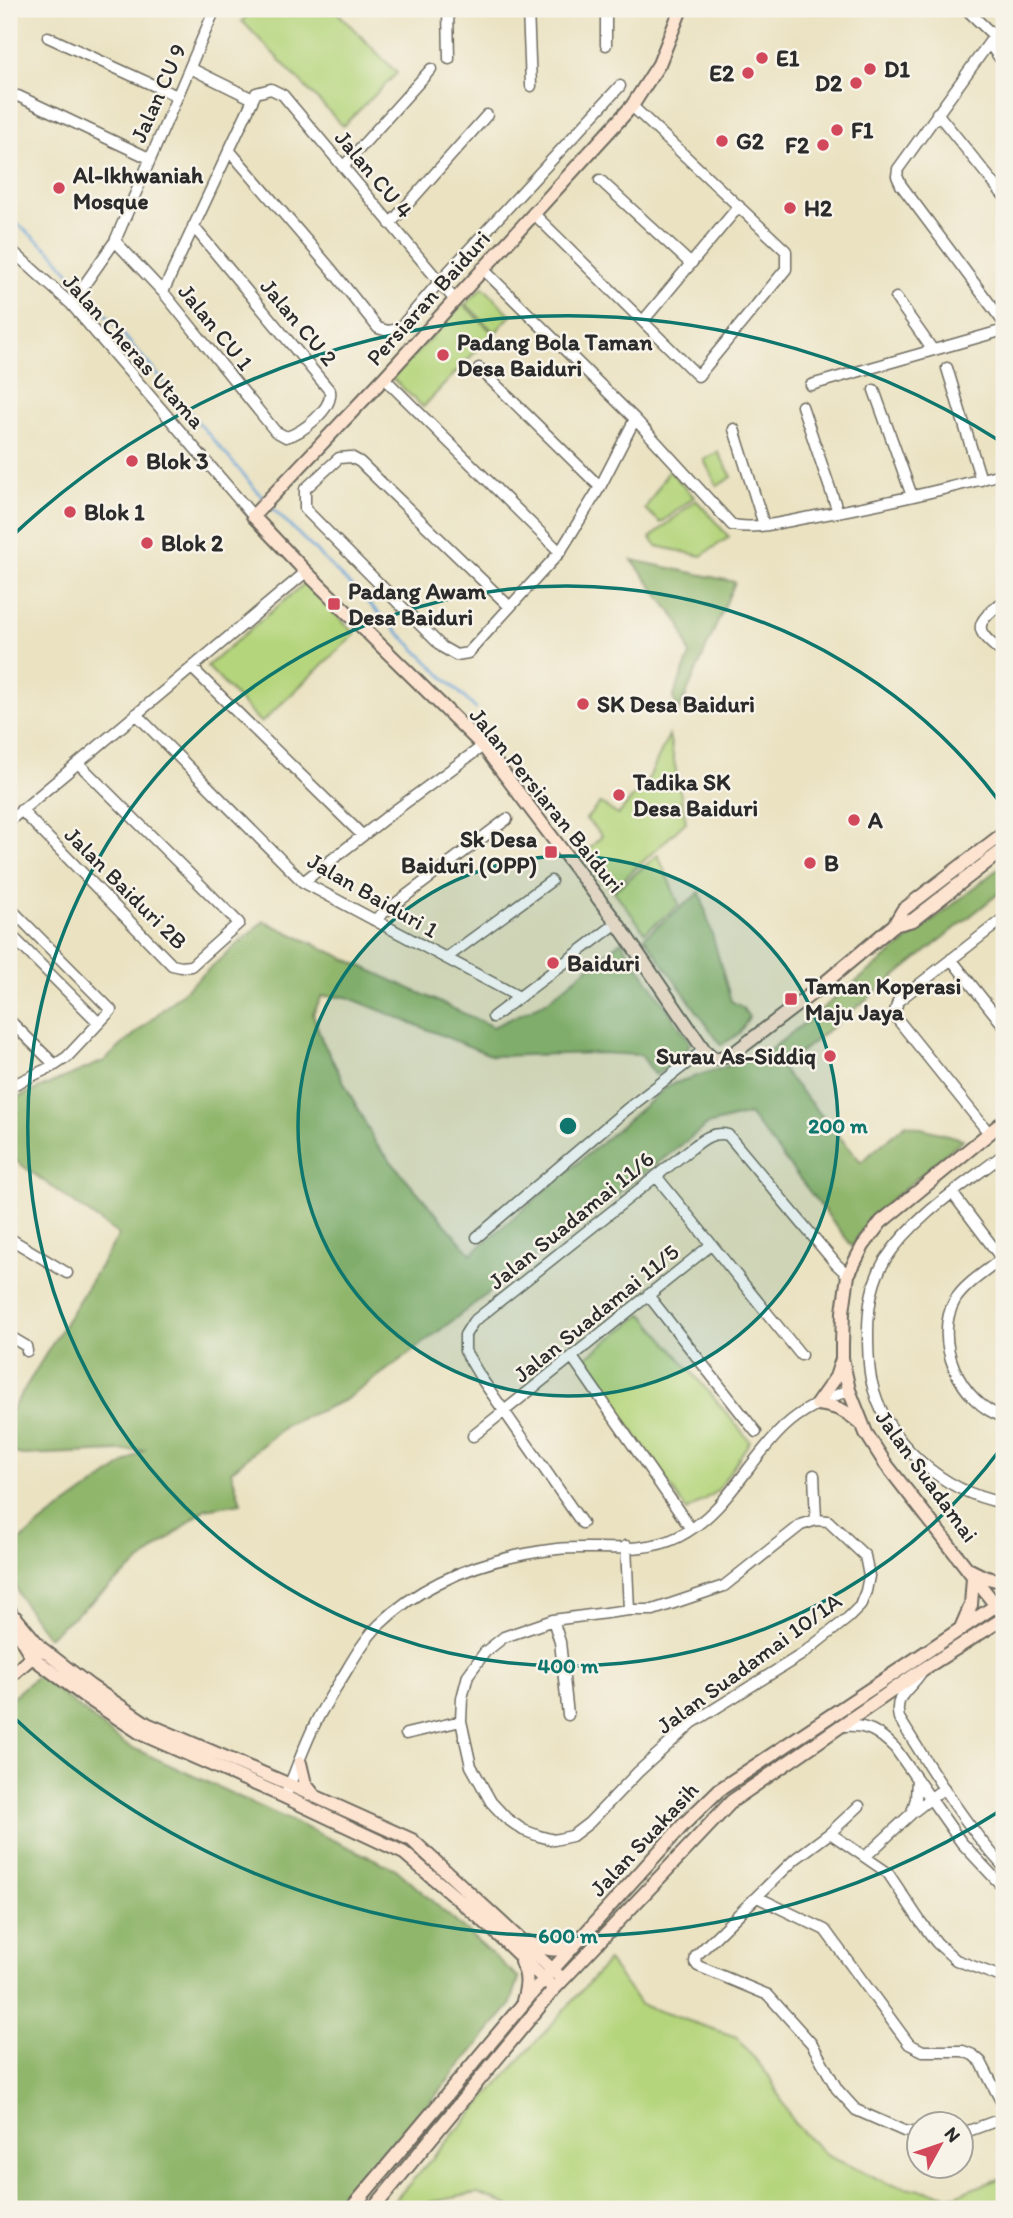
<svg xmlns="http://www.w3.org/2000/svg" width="1013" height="2218" font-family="Itim,sans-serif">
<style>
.green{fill:#b5d57d;stroke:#708054;stroke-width:2}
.forest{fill:#90b66c;stroke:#5e704c;stroke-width:2}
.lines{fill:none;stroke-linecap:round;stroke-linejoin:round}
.stream{stroke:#65a1d6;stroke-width:2.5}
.street-casing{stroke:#6e6b60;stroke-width:13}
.secondary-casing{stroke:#6e6b60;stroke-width:16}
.street{stroke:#fff;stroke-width:10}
.secondary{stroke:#fde4d0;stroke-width:12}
.ring{fill:none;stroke:#0f766e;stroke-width:3.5}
.poi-dot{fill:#d1495b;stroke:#f7f3e8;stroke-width:2.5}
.labels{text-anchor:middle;stroke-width:5;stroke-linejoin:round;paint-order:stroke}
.poi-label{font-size:23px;font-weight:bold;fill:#2b2b2b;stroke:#f7f3e8;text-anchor:start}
.street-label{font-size:23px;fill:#2b2b2b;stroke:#f7f3e8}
.centre{fill:#0f766e;stroke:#f7f3e8;stroke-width:3.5}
.ring-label{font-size:21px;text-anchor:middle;font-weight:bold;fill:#0f766e;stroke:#f7f3e8;stroke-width:5;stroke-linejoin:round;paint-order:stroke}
</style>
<rect width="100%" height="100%" fill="#f7f3e8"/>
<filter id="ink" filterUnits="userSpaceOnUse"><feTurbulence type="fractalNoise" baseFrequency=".0143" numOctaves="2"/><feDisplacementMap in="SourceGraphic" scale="14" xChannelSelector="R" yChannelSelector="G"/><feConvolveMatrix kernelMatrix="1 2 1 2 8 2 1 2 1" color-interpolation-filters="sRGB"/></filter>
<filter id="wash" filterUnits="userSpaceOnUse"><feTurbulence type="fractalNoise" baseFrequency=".00686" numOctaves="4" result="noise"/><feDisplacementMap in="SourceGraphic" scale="28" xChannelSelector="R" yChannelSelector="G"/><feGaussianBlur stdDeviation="1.57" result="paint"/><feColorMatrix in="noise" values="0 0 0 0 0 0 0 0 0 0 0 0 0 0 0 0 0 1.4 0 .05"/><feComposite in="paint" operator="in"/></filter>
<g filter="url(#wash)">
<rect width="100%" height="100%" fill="#eae2c1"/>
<path class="green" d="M254 9H334L397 73 343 126 242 21Z
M483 287 511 315 495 333 466 304Z
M463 304 493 333 423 407 392 378Z
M718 452 732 477 717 486 704 460Z
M669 470 694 497 661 523 645 509Z
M696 500 729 537 701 556 657 546 650 538Z
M305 583 355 634 261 723 207 666Z
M669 735 686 822 613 889 585 853 602 836 586 819 600 803 618 815 648 780Z
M658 855 679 905 645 932 614 891Z
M643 1314 750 1441 718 1490 687 1511 584 1359Z
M608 1961 641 2005 737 2037 769 2076 793 2122 826 2155 889 2184 953 2196 1004 2177V2209H517L478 2193 431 2202 416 2209H387Z"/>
<path class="forest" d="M632 560 735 582 679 711 673 698 690 655 680 624Z
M1004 864V889L781 1068 861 1162 906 1124 963 1139 872 1216 852 1246 749 1114 707 1125 413 1351 345 1400 286 1425 231 1471 241 1503 205 1509 48 1637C26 1608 9 1588 9 1550L47 1519 144 1450 23 1455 9 1452V1414L119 1235 9 1156V1101L104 1061 264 921 493 1027 546 1002 621 941 690 1042 684 1059 655 1075 641 1055 599 1053 493 1056 347 997 322 996 313 1014 322 1040 376 1144 471 1254 669 1085 765 1054Z
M700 892 731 1001 742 1007 749 1017 739 1034 721 1045 644 937Z
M38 1675 124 1744 396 1869 519 1978 510 2006 341 2209H9V1700Z"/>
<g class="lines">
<path class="stream" d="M9 217 54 254 80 285
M85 290 265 500
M269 505 476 709"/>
</g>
</g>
<g filter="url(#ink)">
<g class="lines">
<defs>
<path id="street" d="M448 9 449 59
M528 9 531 86
M606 9V45
M966 9 994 36
M1004 31 994 36 898 169 897 176 901 185 1004 323
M48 37 177 96
M989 43 1004 64
M190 68 253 99
M18 96 149 158
M937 113 1004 196
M229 150 331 269 378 328 388 331 399 329 439 282 620 86
M343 167 431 69
M600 180 691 264
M533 213 698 376 786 269V251L632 106
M390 224 487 115
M115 241 163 292 275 431 286 437C302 433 333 409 330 391L193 226
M9 248 71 304 253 516
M482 268 635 419 732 525C758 530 786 521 811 517 876 505 941 491 1004 473
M163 292 256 93 271 89 283 95 454 299
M896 298 932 349
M71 304 115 241 215 9
M643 321 739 206
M479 368 600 487
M947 368 981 480
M384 378 560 552
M811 385 1004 330
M874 390 912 496
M802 406 838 512
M734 429 764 525
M1004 601C973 625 973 629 1004 654
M510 607 360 462 351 457 339 458 305 489V509L442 647 456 655 468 653 560 552 600 487 635 419
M192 668 362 835
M136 714 303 882 519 997
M21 810 172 965 181 967 191 966 239 923 78 763
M9 821 306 572
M303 882 397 809 483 746
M9 907 111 1010 67 1057 55 1065 9 1087
M374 920 507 819
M9 933 99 1023
M446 958 551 881
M951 959 1004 1026
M493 1017 617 923
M9 1020 55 1065
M989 1133 894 1015 898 1001 1004 918
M1004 1154C963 1186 914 1216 885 1260 872 1281 868 1307 868 1332 868 1347 868 1364 871 1379 884 1442 943 1492 1004 1503
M656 1176 801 1355
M953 1194 1002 1259
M477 1237 626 1110 704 1050
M9 1238 67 1273
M1004 1257C988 1270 966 1283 955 1300 932 1340 960 1404 1004 1417
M648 1295 756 1432
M9 1336 26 1346 27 1351
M572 1357 691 1529
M473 1436 711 1245
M814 1475 816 1520
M816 1520 828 1521 865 1556 869 1576 866 1591 860 1606 848 1618 801 1655 692 1723 638 1772 589 1823 572 1836 554 1840 539 1836 523 1830 506 1818 491 1802 471 1766 461 1721 462 1698 468 1675 485 1652 504 1637 553 1620 629 1610H653L724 1586 801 1525Z
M582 1523 481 1378 465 1351V1335L473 1322 684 1154C698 1144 710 1130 728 1135L836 1264 848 1275
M626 1546 629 1610
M553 1620 560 1642 568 1715
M922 1671C911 1690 893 1694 899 1718 931 1769 963 1823 1004 1867
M843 1726C867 1724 879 1732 895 1748L961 1842 1004 1888
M406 1734 461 1721
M285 1797C296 1769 306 1740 320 1714 328 1700 337 1686 345 1673 355 1656 365 1639 379 1625 427 1578 492 1557 557 1549 595 1545 643 1555 678 1537 726 1513 747 1462 784 1427 803 1409 825 1400 849 1390
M859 1806 830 1833 795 1859 696 1956 695 1962 698 1966 768 1995 812 2044 837 2089 856 2110 904 2131 918 2133
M912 1812 916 1799 917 1779
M830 1833 888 1873 920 1921 937 1943 956 1960 1004 1978
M866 1856 912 1813 944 1788
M757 1897 825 1930 909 2044 923 2051H963L973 2055 981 2062 1004 2107
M960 2134 1004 2118"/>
<path id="secondary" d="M681 9 659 64 632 106 384 378 253 516 306 572 483 746 617 923 704 1050 714 1059 730 1056 815 991 894 925 903 910 1004 833
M894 925 913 920 1004 849
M817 1404 836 1377 842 1359
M817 1404C835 1406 846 1410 860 1423
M970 1570 984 1577 1004 1582
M9 1608 17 1632 32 1657 83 1695 142 1734 285 1797 404 1853 487 1924 549 1984
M1001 1612 885 1463 866 1433 849 1390 842 1358V1344L843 1312 848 1275 863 1246 881 1222 1004 1121
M16 1618 41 1648 90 1686 147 1724 290 1785 412 1840 558 1975
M961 1628 971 1605 973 1577
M9 1677 38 1652
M300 1763 305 1784 313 1794
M527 1942C544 1949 555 1952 573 1947
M521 1962C529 1976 527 1986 523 2001
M351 2209 544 1979 683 1825 719 1790 1004 1600
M373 2209 554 1989 732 1801 922 1670 1004 1618"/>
</defs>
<use href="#street" class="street-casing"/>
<use href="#secondary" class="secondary-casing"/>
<use href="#street" class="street"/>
<use href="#secondary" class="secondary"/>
</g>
</g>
<circle cx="568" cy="1126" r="270" fill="#0f766e" fill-opacity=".12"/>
<g class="ring">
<circle cx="568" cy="1126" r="270"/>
<path d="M1002 1447A540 540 0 1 1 1002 805"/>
<path d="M1003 1809A810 810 0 0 1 10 1714M10 538A810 810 0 0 1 1003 443"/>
</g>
<g class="poi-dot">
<circle cx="762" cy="58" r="7"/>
<circle cx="870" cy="69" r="7"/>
<circle cx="748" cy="73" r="7"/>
<circle cx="856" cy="83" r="7"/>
<circle cx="837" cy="130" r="7"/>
<circle cx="722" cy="141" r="7"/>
<circle cx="823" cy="145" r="7"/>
<circle cx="59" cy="188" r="7"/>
<circle cx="790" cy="208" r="7"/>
<circle cx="443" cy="355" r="7"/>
<circle cx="132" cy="461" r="7"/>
<circle cx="70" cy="512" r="7"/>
<circle cx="147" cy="543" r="7"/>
<rect x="327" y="597" width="14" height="14" rx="3.5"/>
<circle cx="583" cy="704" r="7"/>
<circle cx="619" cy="795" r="7"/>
<circle cx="854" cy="820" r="7"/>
<rect x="544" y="845" width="14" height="14" rx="3.5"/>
<circle cx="810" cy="863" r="7"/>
<circle cx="553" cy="963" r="7"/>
<rect x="784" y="992" width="14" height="14" rx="3.5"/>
<circle cx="830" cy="1056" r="7"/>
</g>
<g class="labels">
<g class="poi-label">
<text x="776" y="66">E1</text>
<text x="884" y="77">D1</text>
<text x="734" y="81" text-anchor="end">E2</text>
<text x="842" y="91" text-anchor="end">D2</text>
<text x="851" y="138">F1</text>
<text x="736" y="149">G2</text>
<text x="809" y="153" text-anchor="end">F2</text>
<text x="73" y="183">Al-Ikhwaniah<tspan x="73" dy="26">Mosque</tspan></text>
<text x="804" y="216">H2</text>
<text x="457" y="350">Padang Bola Taman<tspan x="457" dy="26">Desa Baiduri</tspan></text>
<text x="146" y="469">Blok 3</text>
<text x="84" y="520">Blok 1</text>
<text x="161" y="551">Blok 2</text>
<text x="348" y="599">Padang Awam<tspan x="348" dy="26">Desa Baiduri</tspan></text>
<text x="597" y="712">SK Desa Baiduri</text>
<text x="633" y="790">Tadika SK<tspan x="633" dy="26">Desa Baiduri</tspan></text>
<text x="868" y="828">A</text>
<text x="537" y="847" text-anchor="end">Sk Desa<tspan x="537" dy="26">Baiduri (OPP)</tspan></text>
<text x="824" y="871">B</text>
<text x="567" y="971">Baiduri</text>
<text x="805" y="994">Taman Koperasi<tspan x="805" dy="26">Maju Jaya</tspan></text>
<text x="816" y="1064" text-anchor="end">Surau As-Siddiq</text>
</g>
<g class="street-label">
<text transform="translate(158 93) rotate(-66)" y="8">Jalan CU 9</text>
<text transform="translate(374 174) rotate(50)" y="8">Jalan CU 4</text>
<text transform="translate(428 298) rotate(-48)" y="8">Persiaran Baiduri</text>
<text transform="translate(299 322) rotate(50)" y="8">Jalan CU 2</text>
<text transform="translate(216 327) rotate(51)" y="8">Jalan CU 1</text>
<text transform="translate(134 351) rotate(48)" y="8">Jalan Cheras Utama</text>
<text transform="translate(547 800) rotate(51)" y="8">Jalan Persiaran Baiduri</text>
<text transform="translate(126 888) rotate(45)" y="8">Jalan Baiduri 2B</text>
<text transform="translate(373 895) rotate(30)" y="8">Jalan Baiduri 1</text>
<text transform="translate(571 1220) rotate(-39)" y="8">Jalan Suadamai 11/6</text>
<text transform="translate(596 1313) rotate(-39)" y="8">Jalan Suadamai 11/5</text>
<text transform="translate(927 1476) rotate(54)" y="8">Jalan Suadamai</text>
<text transform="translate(749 1663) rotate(-36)" y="8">Jalan Suadamai 10/1A</text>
<text transform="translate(644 1839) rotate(-47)" y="8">Jalan Suakasih</text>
</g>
</g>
<circle cx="568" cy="1126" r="10" class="centre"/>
<g class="ring-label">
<text x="838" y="1133">200 m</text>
<text x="568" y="1673">400 m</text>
<text x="568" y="1943">600 m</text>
</g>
<rect width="1013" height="2218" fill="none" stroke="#f7f3e8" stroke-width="35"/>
<g transform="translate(940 2145) rotate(50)"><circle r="33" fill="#f7f3e8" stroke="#a5a39c" stroke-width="2"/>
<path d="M0-5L12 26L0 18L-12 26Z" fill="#d1495b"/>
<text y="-10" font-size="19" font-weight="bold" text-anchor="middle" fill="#2b2b2b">N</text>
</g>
</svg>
